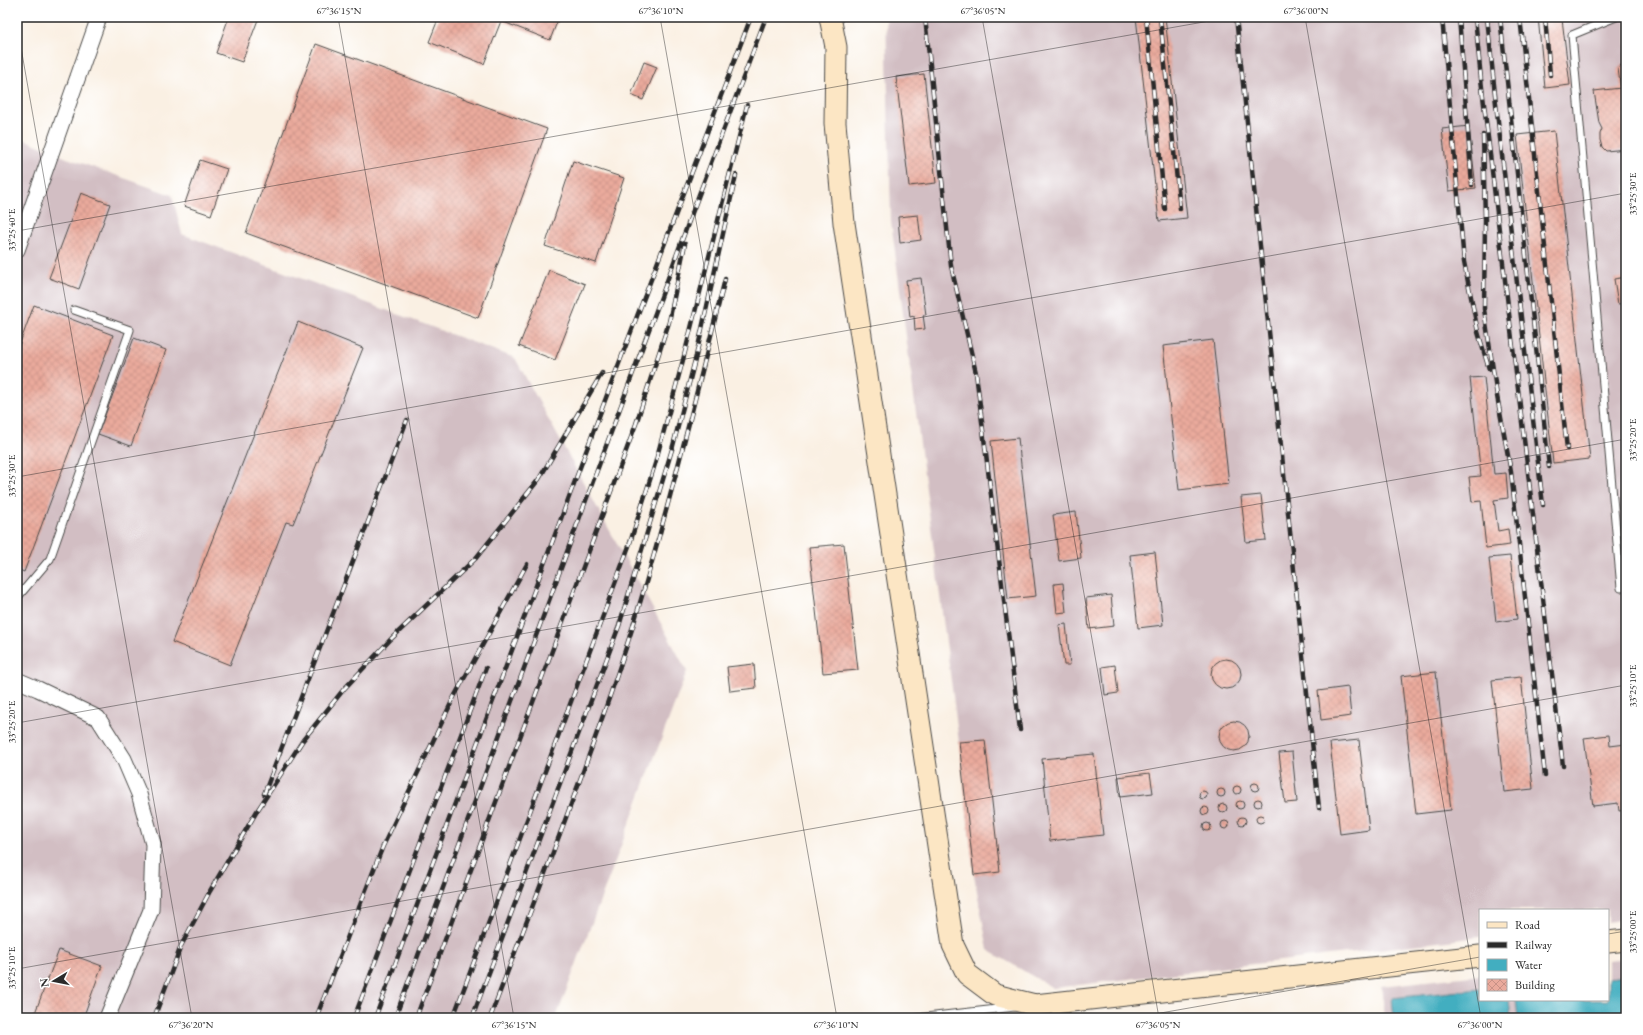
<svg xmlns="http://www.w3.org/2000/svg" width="1643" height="1035" font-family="'EB Garamond',serif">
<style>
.industrial{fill:#d2bec3}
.water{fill:#42aec0;stroke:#366c76}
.building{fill:url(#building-cross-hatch)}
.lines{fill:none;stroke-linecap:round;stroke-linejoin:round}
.lane-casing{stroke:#4a4947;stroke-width:9}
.street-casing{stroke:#4a4947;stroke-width:17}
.secondary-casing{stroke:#4a4947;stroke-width:23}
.lane{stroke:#fff;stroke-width:7}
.street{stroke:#fff;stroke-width:15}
.secondary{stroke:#fce6c4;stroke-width:21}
.rail-casing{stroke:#2b2b2b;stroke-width:4.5}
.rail{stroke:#fff;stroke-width:3;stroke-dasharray:9;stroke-linecap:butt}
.ticks{fill:none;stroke:#2b2b2b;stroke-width:1;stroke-opacity:0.45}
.neatline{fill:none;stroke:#2b2b2b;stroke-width:1.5}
.ticks-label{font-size:10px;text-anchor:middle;fill:#2b2b2b}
</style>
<defs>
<pattern id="building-cross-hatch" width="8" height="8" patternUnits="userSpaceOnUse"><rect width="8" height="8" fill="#eaaa9c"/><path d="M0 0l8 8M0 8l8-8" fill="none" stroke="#c99287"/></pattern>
</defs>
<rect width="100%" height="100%" fill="#fff"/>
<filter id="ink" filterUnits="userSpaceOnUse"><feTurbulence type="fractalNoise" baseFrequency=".025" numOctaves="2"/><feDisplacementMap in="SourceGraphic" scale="8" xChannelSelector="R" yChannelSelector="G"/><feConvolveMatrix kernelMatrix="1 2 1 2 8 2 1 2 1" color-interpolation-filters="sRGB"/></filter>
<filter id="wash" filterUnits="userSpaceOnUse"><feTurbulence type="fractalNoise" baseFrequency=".012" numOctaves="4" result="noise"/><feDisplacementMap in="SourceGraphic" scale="16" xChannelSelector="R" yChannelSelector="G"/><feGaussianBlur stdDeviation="0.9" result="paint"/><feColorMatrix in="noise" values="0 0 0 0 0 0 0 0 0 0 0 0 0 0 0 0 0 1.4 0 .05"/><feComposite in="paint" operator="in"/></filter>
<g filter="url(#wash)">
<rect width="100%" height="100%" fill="#faf0e3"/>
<path class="industrial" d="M886 17H1626V919L1608 922V910H1480V937L1053 988 988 950 974 875 959 742 891 221Z
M17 136 67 158 172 195 182 234 515 358 687 671 556 1018H17Z
M1626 959V1018H1385L1381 986 1480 975V1000H1608V961Z"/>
<path class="water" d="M1626 976V1018H1518L1516 1000H1608V978Z
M1480 989V1000H1509L1511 1018H1394L1392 998Z"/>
<g id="blocks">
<path class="building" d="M229 17H259L242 62 216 53Z
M439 17H559L550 40 501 21 484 64 429 42Z
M1136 17H1165L1187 218 1159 221Z
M1538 17H1558V19H1562L1570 85 1545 88Z
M316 44 547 129 478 318 246 233Z
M644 62 657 67 643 100 631 95Z
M1626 64V149L1606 151 1602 147 1600 140V134L1602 129 1599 123 1594 91 1621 88 1618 69 1621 65Z
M924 74 936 183 909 186 896 77Z
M1469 126 1476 188 1449 191 1442 129Z
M1554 131 1590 459 1553 463 1517 135Z
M200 160 227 169 211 215 184 206Z
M573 161 624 178 596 263 545 246Z
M81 193 110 204 79 289 49 278Z
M918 215 921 240 900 243 898 217Z
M549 270 585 284 555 360 519 346Z
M1626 277V303L1618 304 1614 279Z
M921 278 926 315H923L925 329 915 330 914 316 910 317 906 280Z
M34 305 113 335 24 572 17 569V351Z
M298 322 363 348 293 524 286 522 230 665 172 642Z
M134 338 166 350 131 446 98 434Z
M1213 340 1229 484 1179 490 1163 346Z
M1484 377 1494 474 1506 473 1508 498 1494 500 1498 531 1508 529 1510 545 1486 548 1481 501 1472 502 1469 477 1481 476 1470 378Z
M1018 438 1036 596 1008 599 991 441Z
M1261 495 1266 540 1246 542 1241 497Z
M1076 512 1081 558 1059 561 1053 515Z
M844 544 858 670 823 673 809 547Z
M1155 552 1163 625 1138 628 1130 555Z
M1510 556 1517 619 1496 622 1489 558Z
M1063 583 1066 612 1057 613 1054 584Z
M1111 595 1114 626 1089 629 1086 598Z
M1066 624 1070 665H1064L1059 625Z
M1211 674a15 15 0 1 1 30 0a15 15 0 1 1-30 0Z
M754 664 756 688 730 691 727 667Z
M1115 665 1118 693 1105 695 1102 667Z
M1436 672 1451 810 1416 814 1401 676Z
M1521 677 1533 789 1504 792 1492 680Z
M1348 687 1351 716 1321 720 1318 691Z
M1219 736a15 15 0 1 1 30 0a15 15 0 1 1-30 0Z
M1609 735 1610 746 1626 744V810L1619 811 1618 803 1593 806 1584 738Z
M985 740 1000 872 974 875 959 742Z
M1359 740 1369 830 1340 834 1330 743Z
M1292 752 1297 802 1285 803 1279 753Z
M1094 754 1103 835 1050 841 1042 759Z
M1150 773 1153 793 1120 797 1118 777Z
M1251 787a4 4 0 1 1 8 0a4 4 0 1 1-8 0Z
M1233 790a4 4 0 1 1 8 0a4 4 0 1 1-8 0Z
M1217 793a4 4 0 1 1 8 0a4 4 0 1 1-8 0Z
M1199 795a4 4 0 1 1 8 0a4 4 0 1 1-8 0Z
M1254 803a4 4 0 1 1 8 0a4 4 0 1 1-8 0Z
M1236 805a4 4 0 1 1 8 0a4 4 0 1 1-8 0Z
M1219 808a4 4 0 1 1 8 0a4 4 0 1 1-8 0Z
M1201 811a4 4 0 1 1 8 0a4 4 0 1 1-8 0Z
M1256 819a4 4 0 1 1 8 0a4 4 0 1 1-8 0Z
M1238 821a4 4 0 1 1 8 0a4 4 0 1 1-8 0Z
M1221 825a4 4 0 1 1 8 0a4 4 0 1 1-8 0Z
M1203 827a4 4 0 1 1 8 0a4 4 0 1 1-8 0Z
M59 950 102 966 83 1018H33Z"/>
</g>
</g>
<g filter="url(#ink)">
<use href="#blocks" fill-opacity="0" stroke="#4a4947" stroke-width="1"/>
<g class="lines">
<defs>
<path id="lane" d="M1616 17 1572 35 1621 588
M17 598 50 559 130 330 74 310
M917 1018 1015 1007"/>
<path id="street" d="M17 250 99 17
M17 680 38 689 98 718 124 759 139 794 153 844 151 910 107 1018"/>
<path id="secondary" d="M830 17 836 47 835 123 844 223 953 945 967 974 995 995 1035 1005 1480 956
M1608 942 1626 940"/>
</defs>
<use href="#lane" class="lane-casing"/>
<use href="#street" class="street-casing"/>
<use href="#secondary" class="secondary-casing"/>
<use href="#lane" class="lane"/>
<use href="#street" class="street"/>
<use href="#secondary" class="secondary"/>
<defs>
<path id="rail" d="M925 17 951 266 976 373 1020 730
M1146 17 1165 209
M1160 17 1180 209
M1236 17 1319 808
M1442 17 1464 262 1478 332 1489 369
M1459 17 1472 185
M1475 17 1481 79 1563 766
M1487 17 1496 104 1543 505
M1500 17 1549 467
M1520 17 1567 449
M1545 17 1550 75
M1483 135 1485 220 1484 309 1497 396 1511 472 1545 776
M264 794 407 420
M154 1018 181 946 210 891 257 811 303 740 344 689 391 639 476 558 539 479 602 373
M316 1018 383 846 454 697 527 564
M354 1018 486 668
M375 1018 607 395 751 17
M395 1018 692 213 766 17
M416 1018 636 424 669 322 685 244
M453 1018 629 546 655 464 683 360 747 105
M472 1018 619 626 673 446 696 356 736 175
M490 1018C539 888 591 758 633 626 668 512 696 395 725 279"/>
</defs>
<use href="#rail" class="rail-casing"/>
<use href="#rail" class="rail"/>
</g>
</g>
<path class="ticks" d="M338 17 514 1018M660 17 837 1018M982 17 1159 1018M1305 17 1481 1018M17 25 192 1018M17 231 1232 17M17 477 1626 193M17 723 1626 439M1608 934 1626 931M17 969 1626 685M1132 1018 1480 957"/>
<rect width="1643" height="1035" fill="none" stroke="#fff" stroke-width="44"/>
<rect x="1479" y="909" width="130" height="92" fill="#ffffff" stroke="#aaaaaa"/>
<rect x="1487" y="922" width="20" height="6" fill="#fce6c4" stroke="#aaaaaa"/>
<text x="1515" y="929" font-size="12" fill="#2b2b2b">Road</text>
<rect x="1487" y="942" width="20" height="6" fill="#2b2b2b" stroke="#aaaaaa"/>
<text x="1515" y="949" font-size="12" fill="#2b2b2b">Railway</text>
<rect x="1487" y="959" width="20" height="12" fill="#42aec0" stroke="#aaaaaa"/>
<text x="1515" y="969" font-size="12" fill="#2b2b2b">Water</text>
<rect x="1487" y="979" width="20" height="12" fill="url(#building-cross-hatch)" stroke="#aaaaaa"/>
<text x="1515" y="989" font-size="12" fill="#2b2b2b">Building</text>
<g transform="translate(54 981) rotate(260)" stroke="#ffffff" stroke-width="3" paint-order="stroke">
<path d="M0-3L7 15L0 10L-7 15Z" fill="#2b2b2b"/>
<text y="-6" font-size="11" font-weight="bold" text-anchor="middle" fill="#2b2b2b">N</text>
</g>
<rect x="22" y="22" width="1599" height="991" class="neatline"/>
<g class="ticks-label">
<text x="339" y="14">67°36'15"N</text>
<text x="661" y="14">67°36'10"N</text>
<text x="983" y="14">67°36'05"N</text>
<text x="1306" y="14">67°36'00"N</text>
<text transform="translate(1632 194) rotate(-90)" y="4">33°25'30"E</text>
<text transform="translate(11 230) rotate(-90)" y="4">33°25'40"E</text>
<text transform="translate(1632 440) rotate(-90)" y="4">33°25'20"E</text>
<text transform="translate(11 476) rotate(-90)" y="4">33°25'30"E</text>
<text transform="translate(1632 686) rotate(-90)" y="4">33°25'10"E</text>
<text transform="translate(11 722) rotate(-90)" y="4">33°25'20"E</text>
<text transform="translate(1632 932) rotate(-90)" y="4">33°25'00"E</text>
<text transform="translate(11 968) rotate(-90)" y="4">33°25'10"E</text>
<text x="191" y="1028">67°36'20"N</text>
<text x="514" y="1028">67°36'15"N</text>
<text x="836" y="1028">67°36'10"N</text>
<text x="1158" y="1028">67°36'05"N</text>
<text x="1480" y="1028">67°36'00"N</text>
</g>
</svg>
